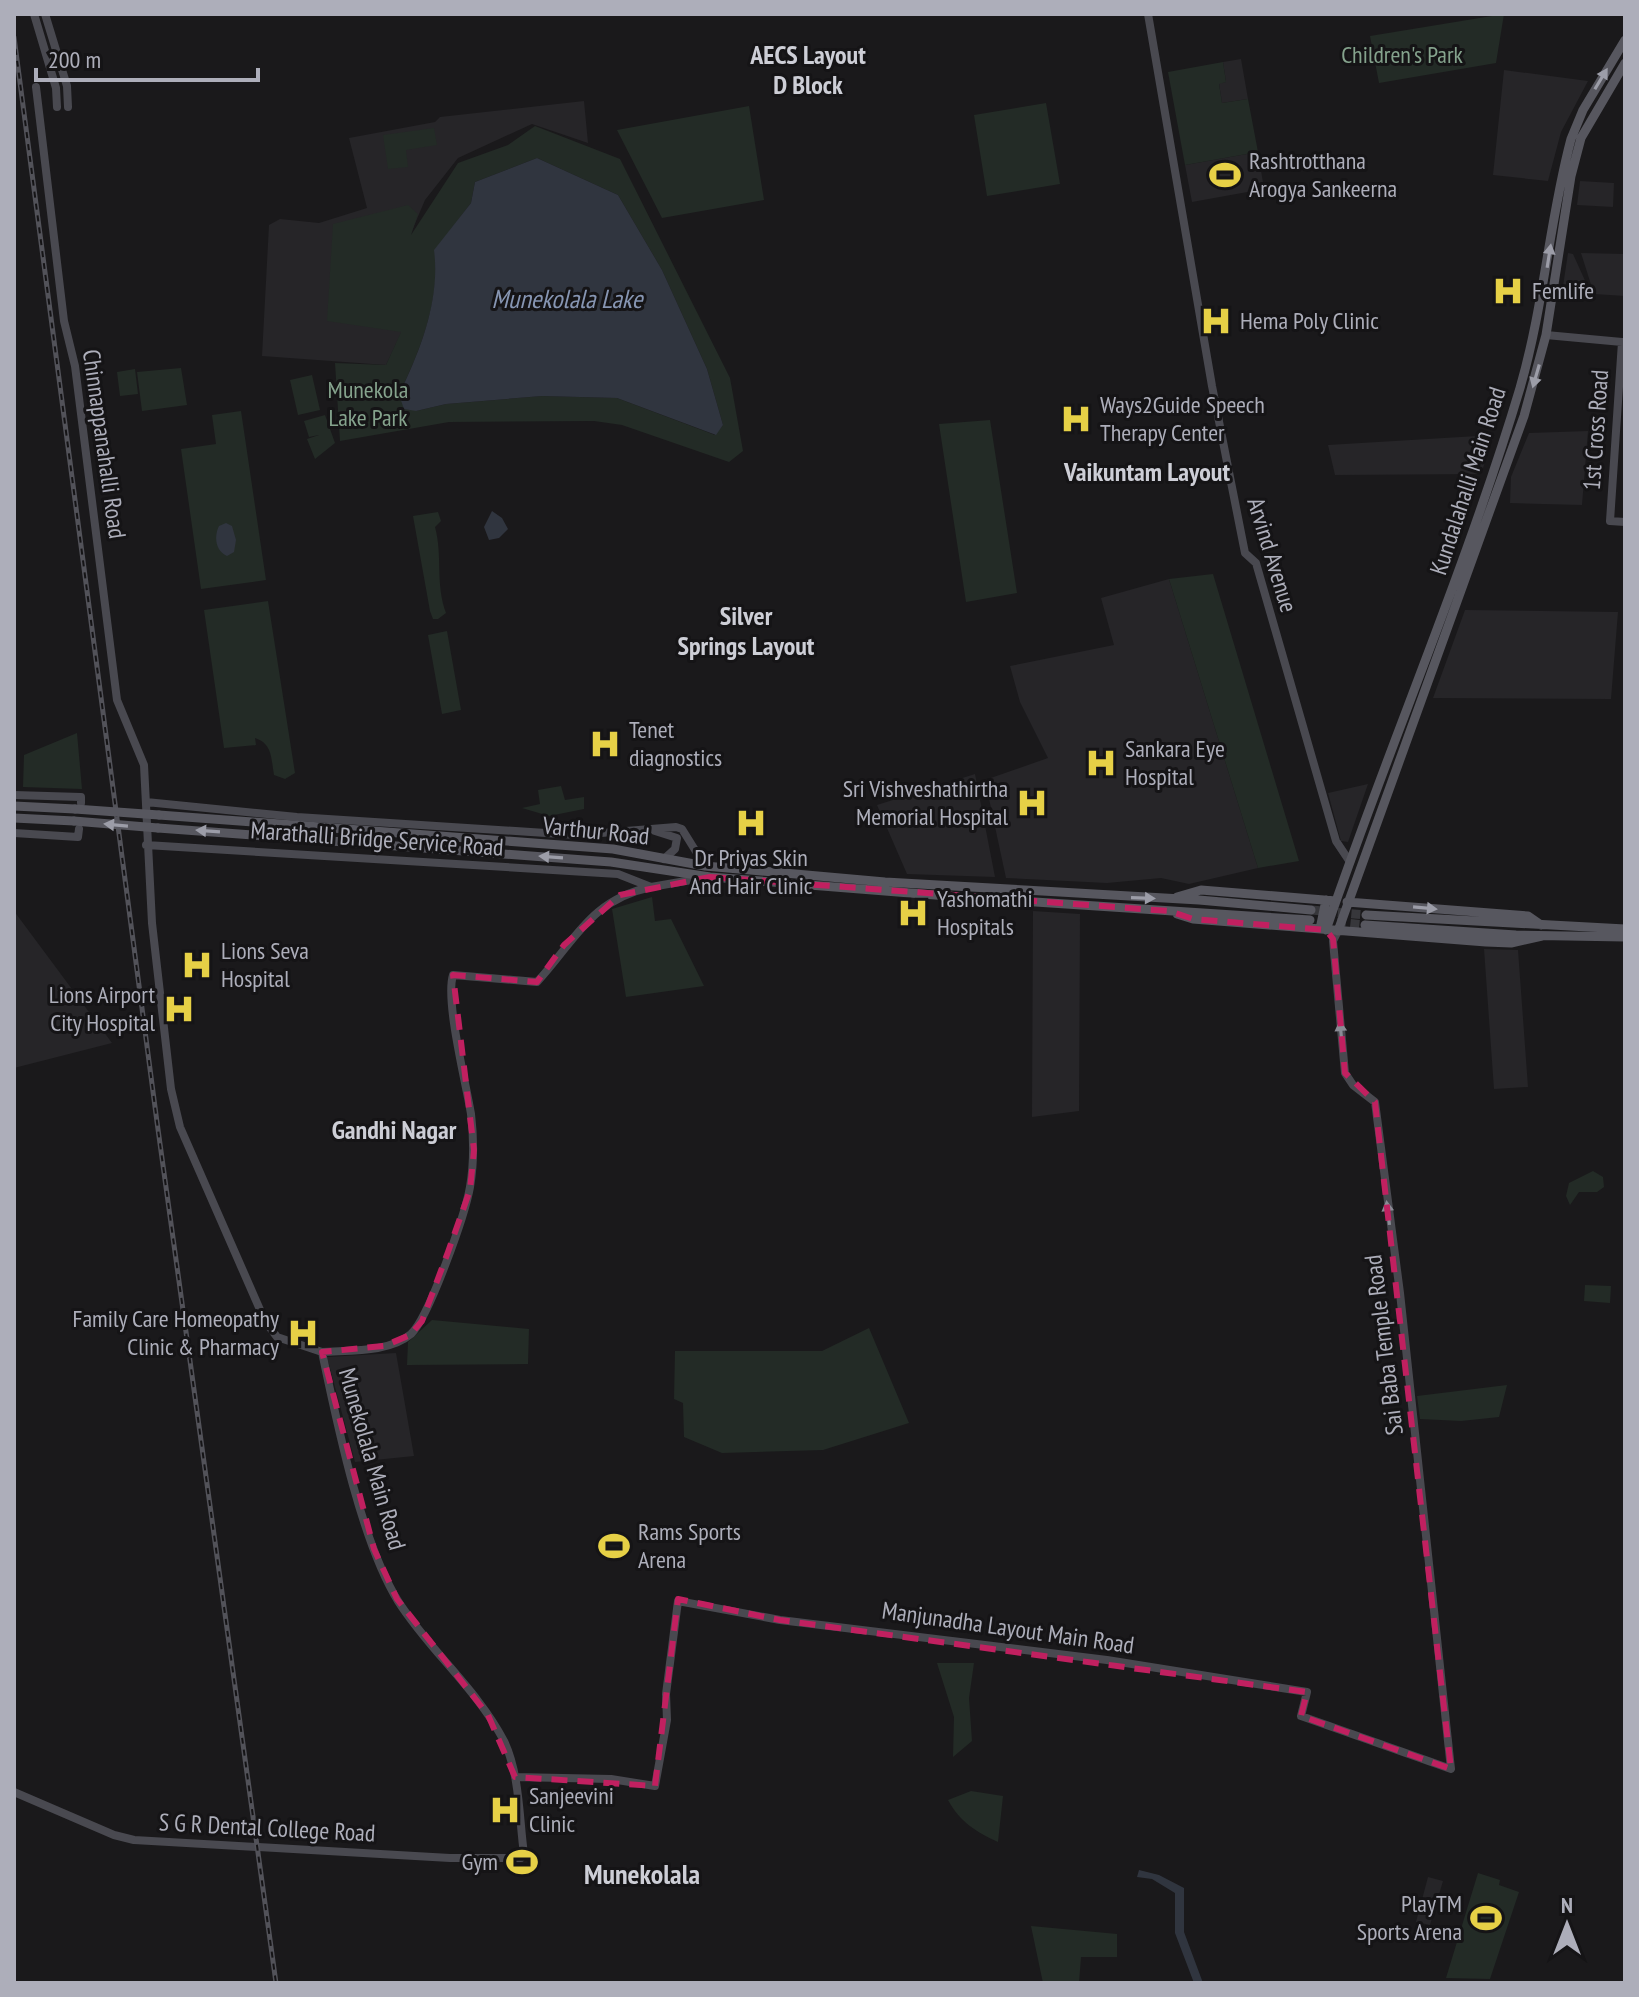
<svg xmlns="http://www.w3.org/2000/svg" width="1639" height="1997" font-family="'PT Sans Narrow',sans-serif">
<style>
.built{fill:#262528}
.green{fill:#232b26;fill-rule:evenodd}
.water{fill:#30353f}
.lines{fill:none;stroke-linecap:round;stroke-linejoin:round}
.primary-tunnel{stroke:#37373b;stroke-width:9;stroke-dasharray:9 4.5;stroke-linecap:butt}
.secondary{stroke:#494950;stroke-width:8}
.primary{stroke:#57575f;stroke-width:9}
.rail-casing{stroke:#525259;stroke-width:5}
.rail{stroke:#151416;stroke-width:2;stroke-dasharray:6;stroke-linecap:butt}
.primary-bridge{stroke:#57575f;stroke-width:9}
.oneway{fill:#9c9da8}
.oneway2{fill:#8a8b95}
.marked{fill:none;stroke:#c12060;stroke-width:6;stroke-dasharray:16 10;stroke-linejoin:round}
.labels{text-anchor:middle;stroke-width:6;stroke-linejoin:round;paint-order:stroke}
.park-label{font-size:24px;fill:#85a38d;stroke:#151416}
.poi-label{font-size:24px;fill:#adaeba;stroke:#151416;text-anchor:start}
.street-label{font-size:24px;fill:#adaeba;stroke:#151416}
.neighbourhood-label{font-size:26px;font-weight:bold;fill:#cdced6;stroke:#151416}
.water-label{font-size:26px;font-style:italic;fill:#8695b2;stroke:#151416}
.quarter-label{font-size:28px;font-weight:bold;fill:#cdced6;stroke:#151416}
</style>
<rect width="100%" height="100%" fill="#1a191b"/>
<path class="built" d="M1241 59 1248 99 1222 103 1219 83 1226 82 1223 62Z
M1504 70 1588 81 1561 132 1548 181 1493 175Z
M584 101 588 143 532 124 458 158 425 200 408 240 402 331 386 365 262 356 269 225 280 219 319 223 367 208 349 138 435 122 440 117Z
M1258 152 1264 189 1192 202 1185 165Z
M1580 181 1614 183 1613 207 1577 205Z
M1568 253 1573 254 1592 296 1562 293Z
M1581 253 1625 254V296L1594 294Z
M1588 431 1582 505 1510 503 1511 477 1529 433Z
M1494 435 1481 474 1335 475 1328 445Z
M1169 579 1258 868 1189 884 1161 878 1107 883 1006 878 985 780 1048 758 1020 702 1010 666 1114 645 1101 598Z
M1465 610 1618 612 1611 699 1433 698Z
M975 774 995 877 907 874 877 805Z
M1368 784 1348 842 1341 841 1328 793Z
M14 911 112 1043 14 1068Z
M1033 911 1080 914 1079 1111 1032 1117Z
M1484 949 1518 950 1528 1087 1494 1089Z
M396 1353 414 1456 355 1462 327 1357Z
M1428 1877 1443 1881 1430 1925 1416 1922Z"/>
<path class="green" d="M1504 14 1496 63 1379 83 1370 36Z
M1223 62 1226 82 1219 84 1222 103 1248 99 1258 152 1185 165 1168 72Z
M1046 103 1060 184 987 196 974 115Z
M749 106 764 200 662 218 617 130Z
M535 126 620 159 730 378 743 451 729 462 622 425 594 421 449 422 340 441 335 363 386 365 401 332 327 321 333 224 408 205 418 214 411 235 458 163 508 145ZM537 158 618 195 662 270 707 369 723 425 715 435 617 398 542 396 446 404 416 411 397 389 403 386C423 344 440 296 435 250L471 203 475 182Z
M434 128 437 145 406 150 408 167 388 169 383 135Z
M181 368 187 405 142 411 137 372Z
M135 369 138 394 120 396 117 372Z
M312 375 320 410 298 415 290 380Z
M241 411 266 580 201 589 181 449 216 444 212 415Z
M325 415 335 443 315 459 307 439 319 435 309 437 304 421Z
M990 420 1017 593 966 602 939 424Z
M438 512 441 521 435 527C443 557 435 583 446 613L438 619H433L430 611 413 516Z
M1213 574 1299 861 1258 868 1169 579Z
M268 601 295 773 285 779 274 775C271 759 273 744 255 738L256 745 224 748 204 610Z
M447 631 461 710 442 714 428 635Z
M77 733 82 789 23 787 24 755Z
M561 786 565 800 584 797V809L549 816 522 808 540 804 538 790Z
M652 897 655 921 671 919 704 986 626 997 612 909Z
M1593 1171 1603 1177 1604 1187 1597 1192H1579L1570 1205 1566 1196 1569 1183Z
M1585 1285 1611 1286 1610 1303 1584 1301Z
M432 1320 529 1329 528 1364 407 1365 408 1342Z
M869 1328 909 1423 823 1450 722 1453 684 1437 683 1403 674 1399 675 1351H822Z
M1507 1385 1499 1417 1461 1421 1420 1419 1417 1396Z
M937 1663H974L969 1698 972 1741 953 1757 954 1717Z
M971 1791 1003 1796 998 1842C976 1832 960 1822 948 1800Z
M1478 1873 1500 1880 1499 1885 1519 1892 1490 1979 1446 1978Z
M1031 1926 1117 1934V1957H1081L1079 1983H1043Z"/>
<path class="water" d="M537 158 618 195 662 270 707 369 723 425 716 435 617 398 542 396 446 404 416 411 404 409 397 389 403 386C423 344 440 296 434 250L471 203 475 182Z
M492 511 502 518 508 529 499 538 489 540 484 527Z
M226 523 232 526 236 540 234 552 227 556C215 551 214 536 219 526Z
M1139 1870 1159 1875 1184 1888V1932L1203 1983H1194L1175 1933V1893L1152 1879 1137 1877Z"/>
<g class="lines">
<path class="primary-tunnel" d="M1311 910 1366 915
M1337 922 1365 925"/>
<path class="secondary" d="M34 14 56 88 57 107
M45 14 67 86 68 107
M1148 14 1212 386 1245 553 1256 563 1336 841 1350 862
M1546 335 1622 342 1610 521 1625 522
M14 795 81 797V803
M146 802 297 817 576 835 676 827 682 829 705 866
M655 831 677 838 675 849 664 859
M14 833 78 837 79 829
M146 845 618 874 651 887 709 877
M322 1352C349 1350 389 1353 411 1334 429 1317 465 1215 470 1187 474 1163 474 1139 471 1114 466 1083 445 1001 453 975L537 982C575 941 590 900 651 887
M515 1777 611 1779 655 1786 667 1720 666 1694 678 1601 780 1620 1107 1660 1307 1692 1301 1716 1451 1769 1400 1293 1375 1102 1353 1085 1345 1073 1333 941 1338 931
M14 1792 114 1835 134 1840 450 1858H521L524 1854C519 1818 520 1775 504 1741 477 1689 429 1650 398 1601 361 1541 337 1423 322 1352L277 1337 265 1321 180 1127 171 1089 152 923 144 765 117 700 75 366 64 321 36 87"/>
<path class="primary" d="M14 806 75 809
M159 815 613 849 705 866 885 882 1199 900 1311 910
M14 818 74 821
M158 828 611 862 710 877 973 898 1310 920
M1177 897 1201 890 1336 901
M1347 902 1528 916 1541 925
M1177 914 1193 919 1486 942 1511 943 1542 936
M1366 915 1625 929
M1365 925 1516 935 1625 937
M1320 929 1326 900
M1326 930C1388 748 1465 572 1520 388 1544 306 1549 221 1571 139L1583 110 1625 40
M1338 931 1524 416 1546 335 1571 176 1581 138 1625 63"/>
<defs>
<path id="rail" d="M14 37 157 1122 276 1983"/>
</defs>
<use href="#rail" class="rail-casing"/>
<use href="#rail" class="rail"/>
<path class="primary-bridge" d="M75 809 159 815
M74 821 158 828"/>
</g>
<defs><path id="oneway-solid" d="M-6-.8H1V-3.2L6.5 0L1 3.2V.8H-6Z" transform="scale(2)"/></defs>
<g class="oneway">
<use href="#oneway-solid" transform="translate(1601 79) rotate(-59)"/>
<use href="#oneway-solid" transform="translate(1549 256) rotate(-81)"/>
<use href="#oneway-solid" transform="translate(1536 376) rotate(106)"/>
<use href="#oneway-solid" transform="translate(116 825) rotate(-175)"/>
<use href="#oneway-solid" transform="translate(208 831) rotate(-176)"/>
<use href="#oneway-solid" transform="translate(551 857) rotate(-176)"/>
<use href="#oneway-solid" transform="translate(1143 898) rotate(2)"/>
<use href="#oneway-solid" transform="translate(1425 908) rotate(5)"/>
</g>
<g class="oneway2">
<use href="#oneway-solid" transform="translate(1341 1033) rotate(-95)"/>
<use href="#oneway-solid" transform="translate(1388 1213) rotate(-97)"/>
</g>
<path class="marked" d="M710 877 1169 911 1193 919 1326 930 1333 939 1345 1073 1375 1102 1451 1769 1301 1716 1307 1692 780 1620 678 1599 655 1786 515 1777 488 1715 397 1599 374 1549 322 1352 384 1346 410 1335 422 1321 448 1252 470 1190 474 1150 453 975 537 982 564 945 620 895Z"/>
<defs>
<symbol id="stadium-bare" viewBox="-9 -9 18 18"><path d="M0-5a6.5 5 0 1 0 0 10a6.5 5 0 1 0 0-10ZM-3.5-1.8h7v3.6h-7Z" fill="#e6d046" stroke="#151416" stroke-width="2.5" paint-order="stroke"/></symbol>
<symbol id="hospital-bare" viewBox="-9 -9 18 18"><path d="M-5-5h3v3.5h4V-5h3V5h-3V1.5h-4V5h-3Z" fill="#e6d046" stroke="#151416" stroke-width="2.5" paint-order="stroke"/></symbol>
</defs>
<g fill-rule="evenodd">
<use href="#stadium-bare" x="1203" y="153" width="44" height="44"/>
<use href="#hospital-bare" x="1486" y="269" width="44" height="44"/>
<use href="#hospital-bare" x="1194" y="299" width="44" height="44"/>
<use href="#hospital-bare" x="1054" y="397" width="44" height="44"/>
<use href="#hospital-bare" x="583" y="722" width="44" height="44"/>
<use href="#hospital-bare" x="1079" y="741" width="44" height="44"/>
<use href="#hospital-bare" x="1010" y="781" width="44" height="44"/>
<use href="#hospital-bare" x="729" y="801" width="44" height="44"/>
<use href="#hospital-bare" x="891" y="891" width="44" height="44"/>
<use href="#hospital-bare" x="175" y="943" width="44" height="44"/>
<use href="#hospital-bare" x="157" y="987" width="44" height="44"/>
<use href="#hospital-bare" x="281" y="1311" width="44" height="44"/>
<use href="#stadium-bare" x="592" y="1524" width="44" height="44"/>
<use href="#hospital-bare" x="483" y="1788" width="44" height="44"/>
<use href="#stadium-bare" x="500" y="1840" width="44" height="44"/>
<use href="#stadium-bare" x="1464" y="1896" width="44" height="44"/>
</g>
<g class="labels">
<g class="park-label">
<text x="1402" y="63">Children's Park</text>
<text x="368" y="398">Munekola<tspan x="368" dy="28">Lake Park</tspan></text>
</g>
<g class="poi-label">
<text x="1249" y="169">Rashtrotthana<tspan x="1249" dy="28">Arogya Sankeerna</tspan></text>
<text x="1532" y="299">Femlife</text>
<text x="1240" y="329">Hema Poly Clinic</text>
<text x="1100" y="413">Ways2Guide Speech<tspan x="1100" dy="28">Therapy Center</tspan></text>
<text x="629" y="738">Tenet<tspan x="629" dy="28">diagnostics</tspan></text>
<text x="1125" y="757">Sankara Eye<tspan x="1125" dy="28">Hospital</tspan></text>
<text x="1008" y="797" text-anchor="end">Sri Vishveshathirtha<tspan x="1008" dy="28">Memorial Hospital</tspan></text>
<text x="751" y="866" text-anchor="middle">Dr Priyas Skin<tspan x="751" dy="28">And Hair Clinic</tspan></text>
<text x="937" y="907">Yashomathi<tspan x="937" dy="28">Hospitals</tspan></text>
<text x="221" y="959">Lions Seva<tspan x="221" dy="28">Hospital</tspan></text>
<text x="155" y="1003" text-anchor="end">Lions Airport<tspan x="155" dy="28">City Hospital</tspan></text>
<text x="279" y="1327" text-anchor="end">Family Care Homeopathy<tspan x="279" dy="28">Clinic &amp; Pharmacy</tspan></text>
<text x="638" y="1540">Rams Sports<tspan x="638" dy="28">Arena</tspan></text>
<text x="529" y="1804">Sanjeevini<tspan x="529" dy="28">Clinic</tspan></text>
<text x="498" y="1870" text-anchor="end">Gym</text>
<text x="1462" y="1912" text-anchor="end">PlayTM<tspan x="1462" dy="28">Sports Arena</tspan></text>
</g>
<g class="street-label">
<text transform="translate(1596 430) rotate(-86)" y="8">1st Cross Road</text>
<text transform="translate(104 444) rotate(82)" y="8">Chinnappanahalli Road</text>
<text transform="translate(1468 481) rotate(-72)" y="8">Kundalahalli Main Road</text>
<text transform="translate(1272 555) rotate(73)" y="8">Arvind Avenue</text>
<text transform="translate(596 831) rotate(6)" y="8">Varthur Road</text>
<text transform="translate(377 839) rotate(4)" y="8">Marathalli Bridge Service Road</text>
<text transform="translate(1384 1345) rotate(-97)" y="8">Sai Baba Temple Road</text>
<text transform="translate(372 1459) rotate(74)" y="8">Munekolala Main Road</text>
<text transform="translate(1008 1628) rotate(8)" y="8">Manjunadha Layout Main Road</text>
<text transform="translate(267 1828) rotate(3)" y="8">S G R Dental College Road</text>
</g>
<g class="neighbourhood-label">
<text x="808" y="64">AECS Layout<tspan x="808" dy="30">D Block</tspan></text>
<text x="1147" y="481">Vaikuntam Layout</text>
<text x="746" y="625">Silver<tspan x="746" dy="30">Springs Layout</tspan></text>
<text x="394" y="1139">Gandhi Nagar</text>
</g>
<g class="water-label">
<text x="567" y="308">Munekolala Lake</text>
</g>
<g class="quarter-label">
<text x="642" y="1884">Munekolala</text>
</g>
</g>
<rect width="1639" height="1997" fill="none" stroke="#adaeba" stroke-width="32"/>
<g transform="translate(1567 1925)" stroke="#151416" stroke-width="6" paint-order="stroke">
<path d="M0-6L14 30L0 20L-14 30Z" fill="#adaeba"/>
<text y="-12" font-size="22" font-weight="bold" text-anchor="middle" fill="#adaeba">N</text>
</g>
<path d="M36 68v12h222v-12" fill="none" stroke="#adaeba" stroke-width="4"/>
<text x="48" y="68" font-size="24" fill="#adaeba" stroke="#151416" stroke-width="6" paint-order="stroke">200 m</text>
</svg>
